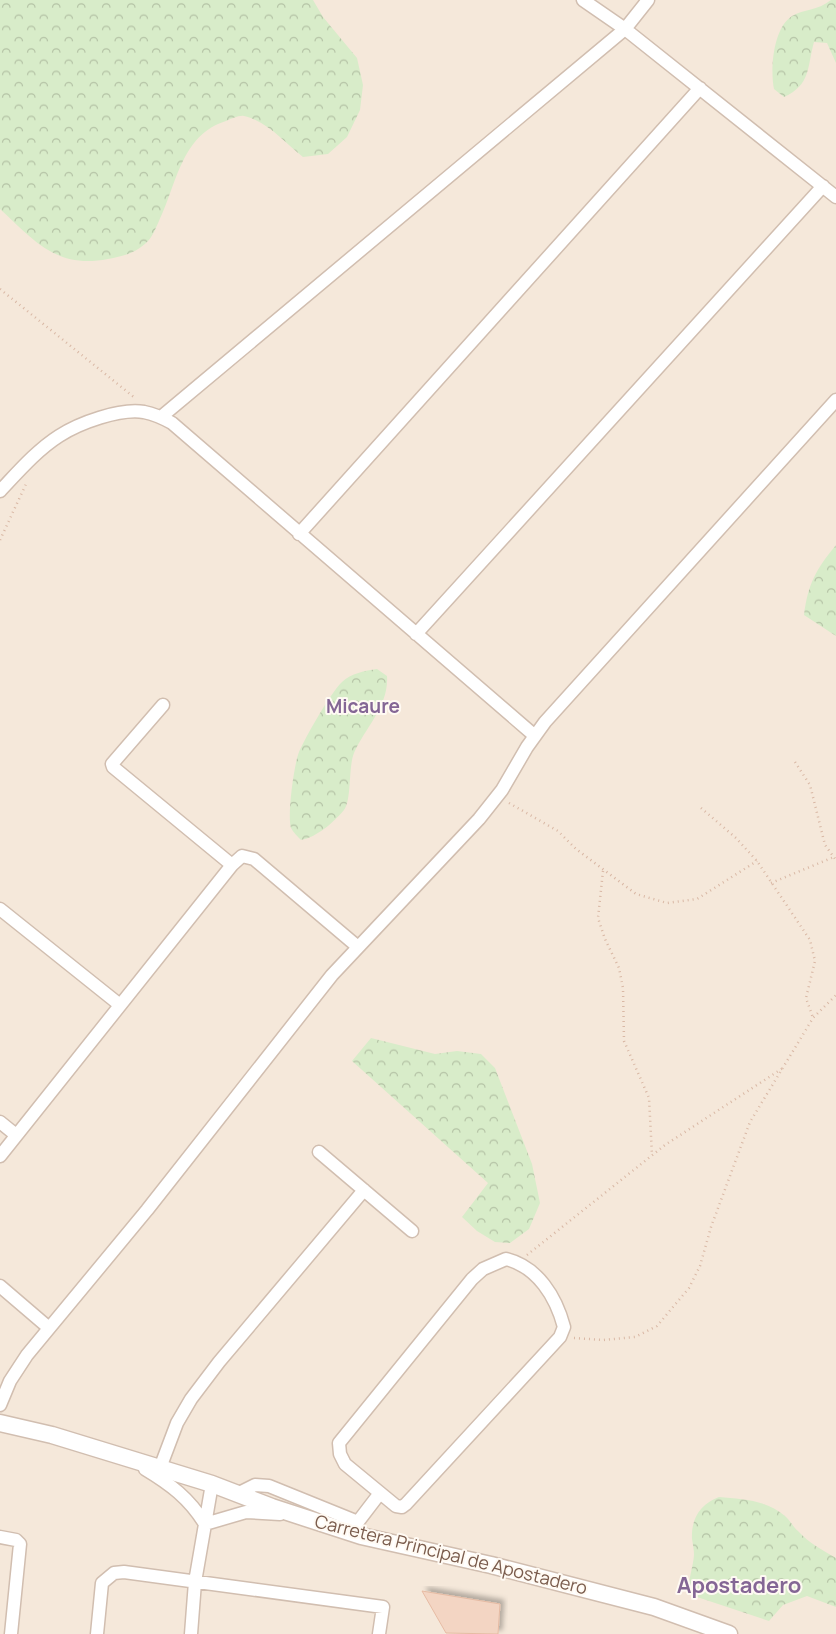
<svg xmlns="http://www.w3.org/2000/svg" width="836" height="1634" font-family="Manrope,sans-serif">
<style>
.residential{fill:#f5e8da}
.forest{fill:url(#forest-crowns)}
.building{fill:#f3d5c3;stroke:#e6bba3;filter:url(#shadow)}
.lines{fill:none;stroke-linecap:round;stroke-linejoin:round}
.minor-casing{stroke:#d1beb0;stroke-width:15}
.tertiary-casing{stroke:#d1beb0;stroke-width:19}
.path{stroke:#d9b8a5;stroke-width:2.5;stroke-dasharray:1 4;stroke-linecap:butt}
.minor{stroke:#fff;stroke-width:12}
.tertiary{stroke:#fff;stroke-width:16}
.labels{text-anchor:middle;stroke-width:4;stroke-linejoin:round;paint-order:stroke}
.street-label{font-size:18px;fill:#7a5c4d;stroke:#fffaf3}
.neighbourhood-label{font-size:19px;font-weight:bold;fill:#846695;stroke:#fffaf3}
.district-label{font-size:22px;font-weight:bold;fill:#846695;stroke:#fffaf3}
</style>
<defs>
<pattern id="forest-crowns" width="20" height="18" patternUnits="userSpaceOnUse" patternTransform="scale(1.25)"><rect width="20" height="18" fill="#d8ecc9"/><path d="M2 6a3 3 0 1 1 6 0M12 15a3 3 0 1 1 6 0" fill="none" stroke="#b4c2a5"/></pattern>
<filter id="shadow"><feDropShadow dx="4" dy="-4" stdDeviation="2.5" flood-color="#0004"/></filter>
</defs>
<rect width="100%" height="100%" fill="#fdf6ec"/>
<path class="residential" d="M0 0H836V1634H0Z"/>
<path class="forest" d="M0 0H313L323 17 357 58 363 85 360 110 347 137 328 154 303 157C285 143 267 121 244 116 239 115 231 119 226 121 181 135 177 184 159 221 156 227 153 236 148 241 136 253 124 256 108 259 55 269 34 240 0 209Z
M831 0H836V63L827 43 814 42C807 67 811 85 784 97L774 89C770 70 773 28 792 16 804 9 817 11 831 0Z
M836 545V636L804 615C808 584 816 569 836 545Z
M377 669 387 676C389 706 365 728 354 753 348 768 352 799 344 810 333 823 317 837 301 840 297 836 293 832 291 828 287 816 294 764 299 752 305 738 331 692 342 682 351 673 365 671 377 669Z
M371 1038 435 1054 457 1051 481 1054 495 1068 532 1164 540 1203 529 1229 510 1243 495 1242 477 1231 462 1217 488 1183 352 1061Z
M719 1497C742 1499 767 1500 785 1516 790 1520 793 1527 798 1531 809 1543 822 1550 836 1558V1607L807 1596 783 1605 769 1621 688 1594C688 1580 693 1568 694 1555 694 1550 693 1545 692 1539 691 1519 700 1504 719 1497Z"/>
<path class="building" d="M422 1591 500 1604 498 1634 446 1633Z"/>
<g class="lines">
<defs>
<path id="minor" d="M583 0 625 29 836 197
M161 417 625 29 648 0
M0 491C18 472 37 450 59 436 79 423 120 408 144 412 154 414 163 418 172 423L535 736
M299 534 700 88
M416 634 823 186
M163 705 112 764 113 767 232 865
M0 909 120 1005
M0 1122 16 1135
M319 1152 412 1231
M0 1156 232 865 242 856 254 859 358 947
M506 1259C538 1267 556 1297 564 1327L560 1337 406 1504 402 1507 396 1506 345 1464 340 1454 339 1443 472 1279 483 1269Z
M0 1286 49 1328
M0 1405 10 1381 27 1355 147 1210 332 975 479 819 502 790 527 747 545 722 836 400
M160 1468 177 1423 191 1399 219 1362 364 1190
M145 1469C170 1484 189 1498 205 1524L246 1512 280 1514
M237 1494 255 1485 269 1486 358 1522
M354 1527 380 1493
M0 1537 16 1540 20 1544 11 1634
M97 1634 102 1583 114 1573 124 1572 383 1607 379 1634
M191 1634 195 1582 212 1484"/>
<path id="tertiary" d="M0 1423 52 1435 212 1484 272 1507 361 1536 491 1565 654 1607 729 1634"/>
</defs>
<use href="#minor" class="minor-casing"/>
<use href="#tertiary" class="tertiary-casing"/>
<path class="path" d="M0 289 135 398
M0 540 26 484
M795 762 810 785 825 845 836 860
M509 803 558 831 576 849 636 894 667 903 697 899 757 861
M701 808 736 838 757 861 810 940 815 961 806 998 813 1018
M603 871 598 918 605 939 619 968 623 988 624 1041 649 1098 652 1155
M771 883 834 857
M527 1255 665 1145 783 1068
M574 1338 603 1340 635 1337 657 1326 689 1288 700 1266 711 1227 750 1122 813 1018 836 995"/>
<use href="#minor" class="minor"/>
<use href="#tertiary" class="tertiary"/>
</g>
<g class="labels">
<g class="street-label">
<text transform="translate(451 1555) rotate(14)" y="6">Carretera Principal de Apostadero</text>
</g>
<g class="neighbourhood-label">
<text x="363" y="713">Micaure</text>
</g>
<g class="district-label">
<text x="739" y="1593">Apostadero</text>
</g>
</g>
</svg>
